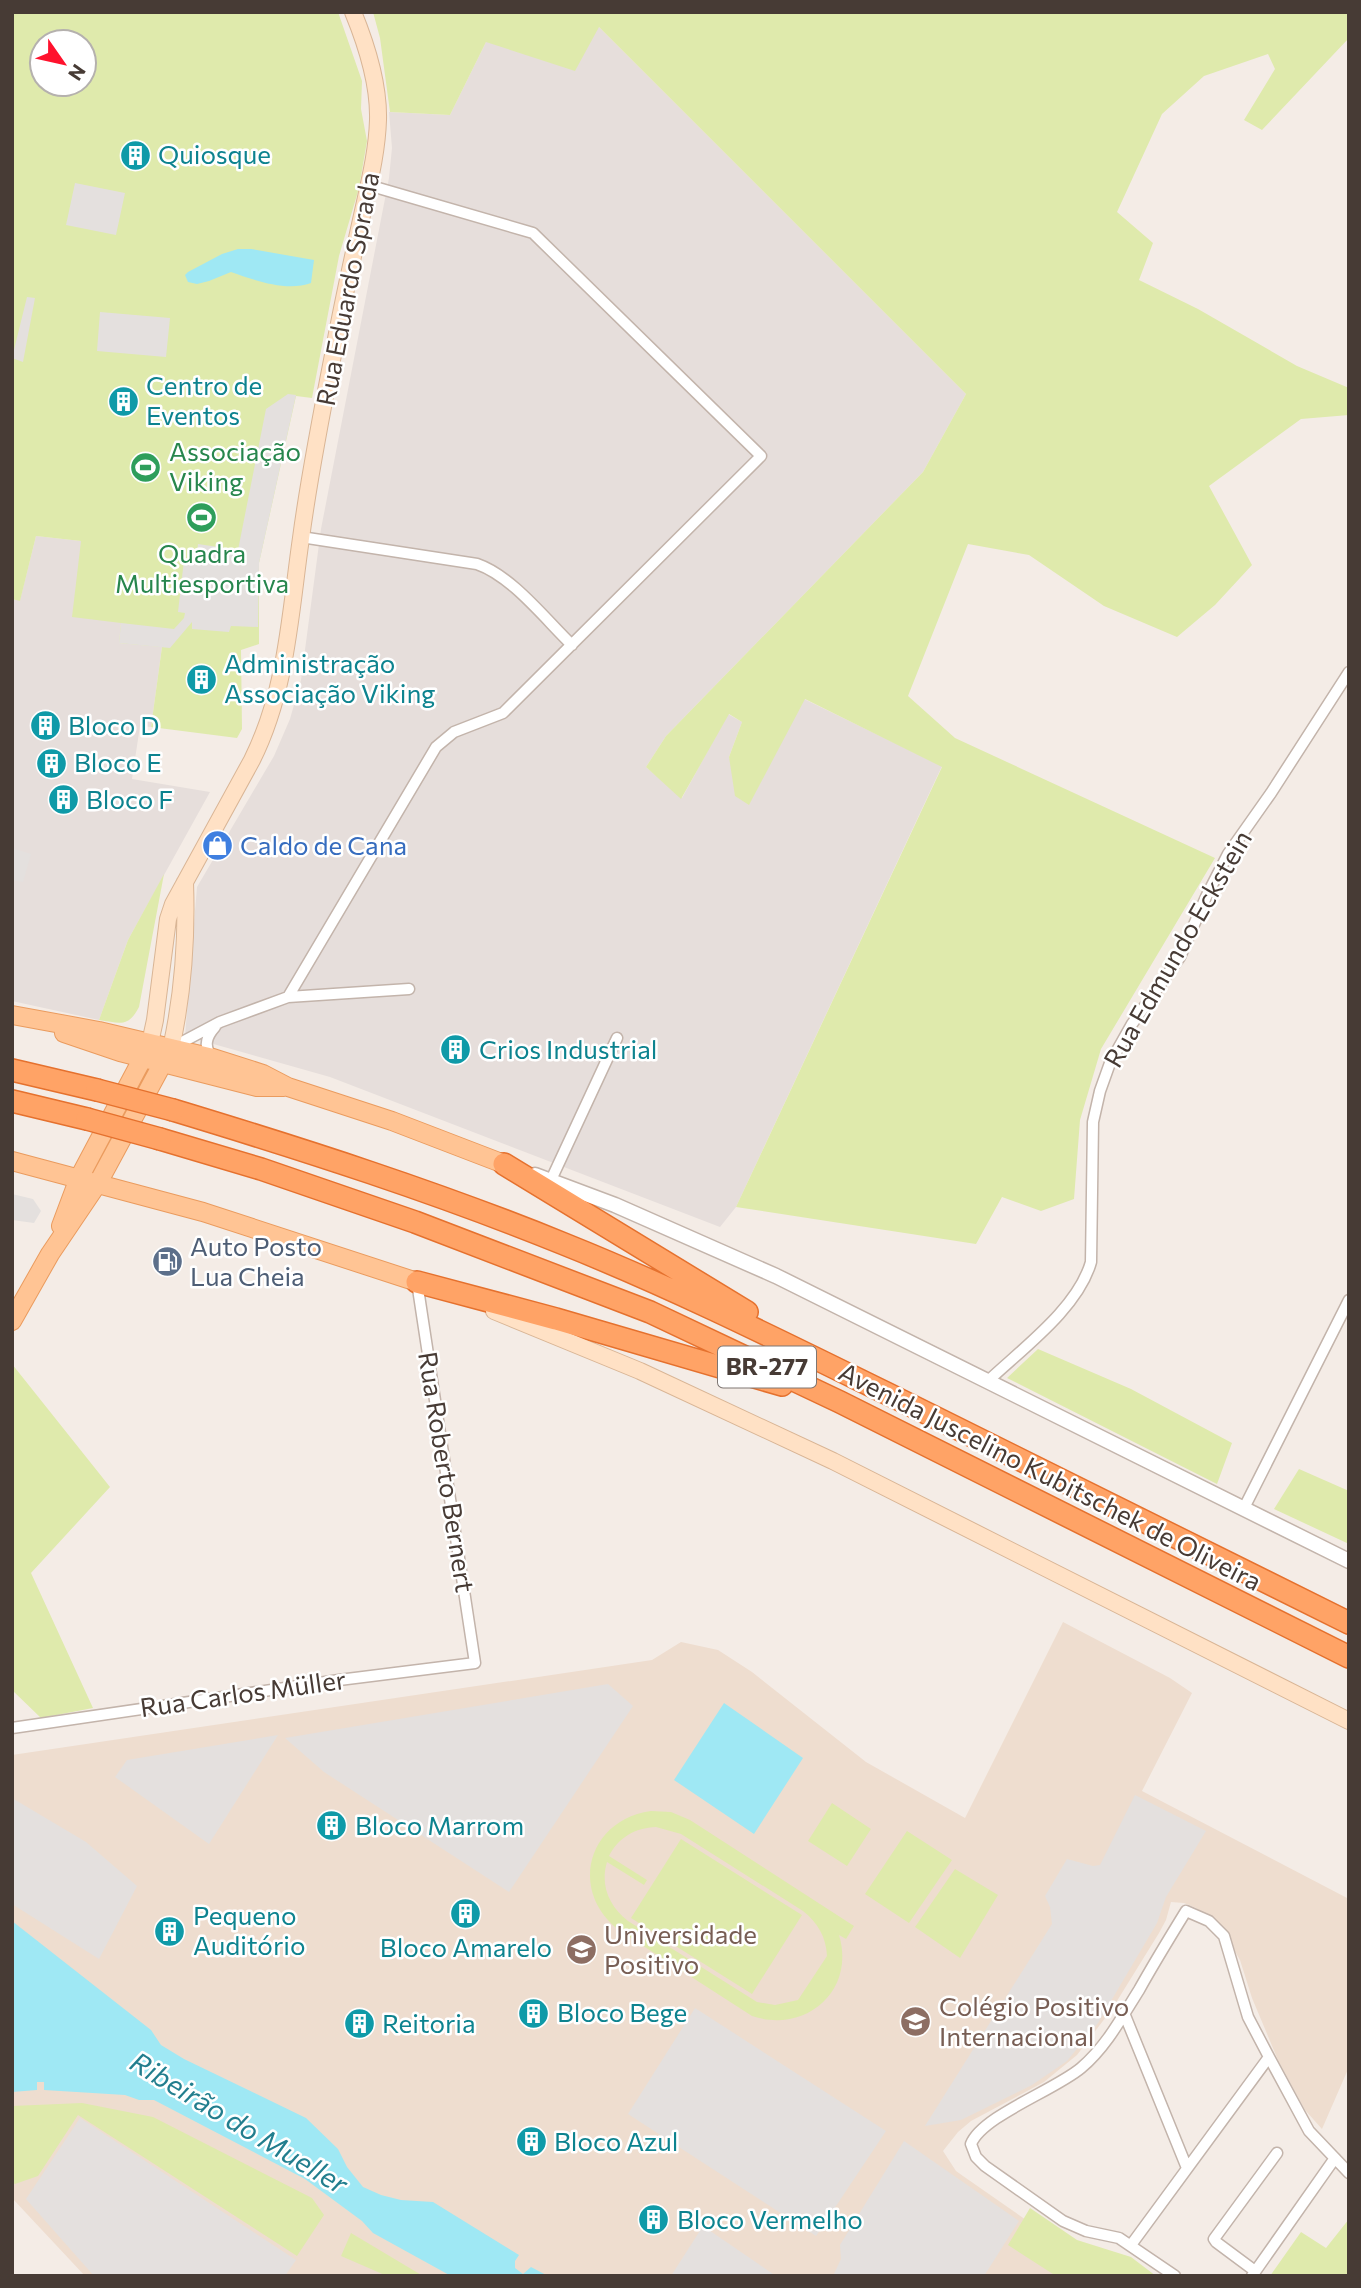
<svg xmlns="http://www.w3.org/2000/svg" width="1361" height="2288" font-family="Commissioner,sans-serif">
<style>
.industrial{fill:#e6dedb}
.education{fill:#eeddcf}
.green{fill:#dfeaac;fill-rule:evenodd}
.parking{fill:#e4e0de}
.water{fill:#9fe8f4}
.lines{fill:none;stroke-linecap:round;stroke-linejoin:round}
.minor-casing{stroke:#c3b4ab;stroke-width:13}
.tertiary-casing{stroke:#c3b4ab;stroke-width:17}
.secondary-casing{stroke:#d9b595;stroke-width:18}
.primary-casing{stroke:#ea9b5e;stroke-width:20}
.motorway-casing{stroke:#e5712e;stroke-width:24}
.minor{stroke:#fff;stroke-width:10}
.tertiary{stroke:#fff;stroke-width:14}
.secondary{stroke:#ffe1c5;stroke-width:16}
.primary{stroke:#ffc494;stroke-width:18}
.motorway{stroke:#ffa366;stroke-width:21}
.motorway-bridge-casing{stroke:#e5712e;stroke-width:24;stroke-linecap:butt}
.motorway-bridge{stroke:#ffa366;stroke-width:21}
.labels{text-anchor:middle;stroke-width:5;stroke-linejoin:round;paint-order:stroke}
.shield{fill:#fff;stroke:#7e7672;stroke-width:2}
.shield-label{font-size:24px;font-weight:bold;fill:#473b35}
.culture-label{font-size:26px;fill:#0d838f;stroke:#fff;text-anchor:start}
.street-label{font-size:26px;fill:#473b35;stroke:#fff}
.leisure-label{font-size:26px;fill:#27864d;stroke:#fff;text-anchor:start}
.shop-label{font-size:26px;fill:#366cbe;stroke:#fff;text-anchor:start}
.service-label{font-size:26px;fill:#4e5e75;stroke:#fff;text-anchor:start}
.education-label{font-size:26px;fill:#785e54;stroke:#fff;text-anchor:start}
.water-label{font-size:28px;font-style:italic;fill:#227e8e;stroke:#fff}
</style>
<rect width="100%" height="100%" fill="#f4ece6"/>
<path class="industrial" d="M599 27 966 394 923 472 666 736 646 767 682 798 728 714 742 722 729 757 749 804 804 699 942 766 736 1207 720 1227 330 1077 185 1036 197 887 274 756 290 719 301 680 321 529 389 178 392 148 389 112 450 115 486 42Z
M36 536 81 541 121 623 119 643 162 647 151 727 140 726 132 779 210 792 128 940 99 1020 12 1001V599L20 600Z"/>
<path class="education" d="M1063 1622 1170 1678 1192 1693 1142 1791 1349 1899V2067L1322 2129 1305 2110 1278 2060 1252 1998 1240 1960 1221 1927 1196 1908 1184 1903 1171 1902 1166 1920 1159 1933 1112 2009 1077 2055 1044 2082 971 2121 958 2132 943 2151 956 2171 963 2176 1039 2229 1074 2246 1055 2276H85L12 2198V1755L652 1660 681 1642 718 1650 752 1672 866 1762 965 1818Z"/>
<path class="green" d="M12 12H338L362 81 361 109 367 141 359 188 339 256 312 398 296 396 259 563V644L241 650 242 729 237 738 151 727 162 647 119 643 121 623 72 617 81 541 36 536 20 601 12 599ZM42 42H84V84H42Z
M373 12H1349V38L1262 130 1244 120 1275 69 1268 54 1204 76 1162 114 1117 212 1153 243 1139 280 1198 309 1297 366 1349 388V415L1301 419 1209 486 1252 565 1215 605 1177 637 1104 606 1029 555 968 544 908 696 955 738 1215 858 1101 1049 1080 1120 1074 1199 1041 1211 1002 1197 976 1244 736 1207 942 767 805 699 749 805 735 796 729 757 742 722 729 714 681 799 646 767 666 736 923 472 966 394 599 27 575 71 486 42 450 115 390 112 380 38Z
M164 874 139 1007C128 1028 120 1023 99 1020L128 940Z
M1038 1349 1131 1389 1232 1443 1217 1484 1007 1378Z
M12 1364 110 1487 31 1573 93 1708 41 1718 12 1690Z
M1299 1469 1349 1491V1544L1274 1509Z
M832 1803 871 1829 847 1866 808 1841Z
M651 1811 671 1812 690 1820 854 1926 846 1939 839 1935C856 1991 805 2034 752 2016L620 1931C568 1892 587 1820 651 1811ZM656 1827 681 1834 803 1911C818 1923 826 1937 827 1956L798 2000 775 2005 757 2002 628 1921C609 1906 600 1885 607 1862L644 1885 647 1880 609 1856C619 1837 635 1828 656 1827Z
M907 1831 952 1860 909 1923 865 1894Z
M681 1839 802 1915 752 1994 631 1918Z
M955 1869 998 1895 960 1958 915 1927Z
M82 2103 153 2117 312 2198 324 2215 297 2256 78 2115 38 2176 15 2184 12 2182V2106Z
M1030 2208 1077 2240 1131 2257 1156 2276H1056L1008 2245Z
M1349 2219V2276H1270L1301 2232 1326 2248Z
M351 2233 423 2276H387L341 2256Z"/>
<path class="parking" d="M75 183 125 193 116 235 66 225Z
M27 297 35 298 23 362 12 358Z
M100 312 170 318 166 357 97 351Z
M288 394 296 395 259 563 258 627 231 626 229 632 192 629V622L170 648 119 643 121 623 174 629 184 618 185 613 178 612 184 560 196 561 198 544 238 550 266 409Z
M12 848 31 854 23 882 12 880Z
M12 1194 33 1199 41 1211 34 1223 12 1220Z
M608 1684 633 1706 509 1892 324 1772 285 1738Z
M278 1735 209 1844 115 1777 127 1760Z
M1135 1795 1206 1831 1166 1897 1157 1923 1098 2023 1067 2061 1032 2085 961 2120 925 2126 1052 1924 1050 1907 1045 1896 1067 1859 1093 1866 1100 1865Z
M12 1798 86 1842 137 1886 99 1959 12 1904Z
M695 2008 886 2131 816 2236 628 2114Z
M80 2118 296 2260 285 2276H94L26 2199Z
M904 2141 1019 2221 984 2276H833L841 2259 840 2245Z
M703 2226 776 2276H671Z"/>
<path class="water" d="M238 249H251L314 260 311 283C286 292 254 280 231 272L209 281 197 284 188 282 185 275 188 272 222 254Z
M724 1703 803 1758 754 1834 674 1780Z
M12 1921 151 2030 161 2045 184 2059 306 2118 338 2149 347 2167 363 2187 381 2195 401 2200 433 2202 519 2255 515 2261V2268L523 2274 531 2267 548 2276H451L373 2233 362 2221 305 2179 154 2100H139L125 2095 44 2090V2082H37V2090L12 2092Z"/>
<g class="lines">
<defs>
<path id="minor" d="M301 537 477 564C512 576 545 619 572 645
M288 997 436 747 454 732 503 713 761 456 533 233 368 185
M171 1048 220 1022 288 997 409 989
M213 1058C203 1047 206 1037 215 1027
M551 1180 617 1038
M988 1381C1023 1348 1078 1308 1091 1262L1093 1122 1100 1091 1110 1063 1132 1024 1180 957 1206 897 1228 854 1271 793 1349 672
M1244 1508 1349 1300
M12 1728 339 1680 475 1663 417 1282
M1124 2013 1187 2168
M1131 2245 1269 2057
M1255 2271 1216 2242 1214 2239 1277 2153
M1175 2276 1119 2238 1086 2231 1063 2221 985 2166 976 2157 971 2144C982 2116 1055 2090 1081 2068 1106 2047 1122 2017 1139 1990 1154 1963 1170 1937 1186 1911L1209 1921 1224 1936 1248 2017 1269 2057 1309 2131 1349 2173
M1252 2276 1335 2158"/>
<path id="tertiary" d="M535 1175 615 1205 776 1276 1349 1561"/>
<path id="secondary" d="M150 1043 155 1020 168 919 173 904 252 760C287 690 290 614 301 538 309 477 321 416 333 355 341 310 351 265 361 220 368 187 377 154 378 120 379 83 367 46 353 12
M171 1048C183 994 187 937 185 882
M494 1311 640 1371 833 1461 1349 1721"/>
<path id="primary" d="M12 1015 99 1031 213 1058 263 1074 288 1087 392 1121 504 1164
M64 1033 120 1052 257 1087H284
M12 1161 203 1212 417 1282
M61 1226 79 1178 147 1050
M12 1321 50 1254 98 1183 171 1048"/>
<path id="motorway" d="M12 1070 97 1090
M12 1101 87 1119
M173 1110C305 1150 436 1192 564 1244 674 1288 780 1341 886 1393 1041 1469 1195 1546 1349 1623
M160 1139 261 1169 415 1222 650 1312 840 1402 1349 1657
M504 1164 747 1312
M417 1282 556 1319 782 1385"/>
</defs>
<use href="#minor" class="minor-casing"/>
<use href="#tertiary" class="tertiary-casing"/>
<use href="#secondary" class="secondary-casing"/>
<use href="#primary" class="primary-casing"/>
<use href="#motorway" class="motorway-casing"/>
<use href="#minor" class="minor"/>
<use href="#tertiary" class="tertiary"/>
<use href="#secondary" class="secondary"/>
<use href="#primary" class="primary"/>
<use href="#motorway" class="motorway"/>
<defs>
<path id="motorway-bridge" d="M97 1090 173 1110
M87 1119 160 1139"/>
</defs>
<use href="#motorway-bridge" class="motorway-bridge-casing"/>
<use href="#motorway-bridge" class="motorway-bridge"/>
</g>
<defs>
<symbol id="building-disc" viewBox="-11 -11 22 22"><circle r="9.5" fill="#0f9aa8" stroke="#fff"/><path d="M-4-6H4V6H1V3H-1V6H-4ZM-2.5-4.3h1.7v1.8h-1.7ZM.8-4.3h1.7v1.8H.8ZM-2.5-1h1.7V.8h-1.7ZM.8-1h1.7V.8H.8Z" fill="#fff"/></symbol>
<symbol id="stadium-disc" viewBox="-11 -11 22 22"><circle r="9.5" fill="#2e9e5b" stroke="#fff"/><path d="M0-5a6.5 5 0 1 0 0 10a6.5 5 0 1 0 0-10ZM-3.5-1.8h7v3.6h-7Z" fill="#fff"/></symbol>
<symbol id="shop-disc" viewBox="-11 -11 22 22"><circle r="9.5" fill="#3f7fe0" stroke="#fff"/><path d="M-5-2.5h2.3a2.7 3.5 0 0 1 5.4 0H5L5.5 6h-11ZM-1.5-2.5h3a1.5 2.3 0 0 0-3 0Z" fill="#fff"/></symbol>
<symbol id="fuel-disc" viewBox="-11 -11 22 22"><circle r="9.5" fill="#5c6f8a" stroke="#fff"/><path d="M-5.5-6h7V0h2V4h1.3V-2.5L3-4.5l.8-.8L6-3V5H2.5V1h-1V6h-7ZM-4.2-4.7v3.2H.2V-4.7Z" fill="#fff"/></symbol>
<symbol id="university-disc" viewBox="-11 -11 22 22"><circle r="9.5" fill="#8d6e63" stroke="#fff"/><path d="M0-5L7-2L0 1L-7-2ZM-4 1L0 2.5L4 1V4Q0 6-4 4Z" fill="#fff"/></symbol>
<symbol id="school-disc" viewBox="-11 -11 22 22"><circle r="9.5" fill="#8d6e63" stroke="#fff"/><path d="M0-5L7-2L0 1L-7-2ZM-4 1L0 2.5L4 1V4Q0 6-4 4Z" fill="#fff"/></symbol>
</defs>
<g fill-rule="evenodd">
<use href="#building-disc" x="118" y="138" width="35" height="35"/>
<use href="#building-disc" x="106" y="384" width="35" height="35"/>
<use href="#stadium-disc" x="128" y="450" width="35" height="35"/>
<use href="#stadium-disc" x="184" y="500" width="35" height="35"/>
<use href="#building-disc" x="184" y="662" width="35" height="35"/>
<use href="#building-disc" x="28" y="708" width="35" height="35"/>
<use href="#building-disc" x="34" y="746" width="35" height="35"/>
<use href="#building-disc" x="46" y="782" width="35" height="35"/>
<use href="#shop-disc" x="200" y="828" width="35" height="35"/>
<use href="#building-disc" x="438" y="1032" width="35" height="35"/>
<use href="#fuel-disc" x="150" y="1244" width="35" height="35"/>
<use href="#building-disc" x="314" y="1808" width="35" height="35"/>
<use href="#building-disc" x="448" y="1896" width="35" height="35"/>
<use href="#building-disc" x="152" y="1914" width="35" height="35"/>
<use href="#university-disc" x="564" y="1932" width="35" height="35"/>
<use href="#building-disc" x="516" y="1996" width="35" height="35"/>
<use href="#school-disc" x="898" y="2004" width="35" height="35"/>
<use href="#building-disc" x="342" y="2006" width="35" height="35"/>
<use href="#building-disc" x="514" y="2124" width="35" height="35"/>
<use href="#building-disc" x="636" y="2202" width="35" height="35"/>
</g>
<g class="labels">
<rect class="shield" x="718" y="1346.5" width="98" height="41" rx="5"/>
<g class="shield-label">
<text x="767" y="1375">BR-277</text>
</g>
<g class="culture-label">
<text x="158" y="164">Quiosque</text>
<text x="146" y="395">Centro de<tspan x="146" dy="30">Eventos</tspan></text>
<text x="224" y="673">Administração<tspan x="224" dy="30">Associação Viking</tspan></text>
<text x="68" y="735">Bloco D</text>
<text x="74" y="772">Bloco E</text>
<text x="86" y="809">Bloco F</text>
<text x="479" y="1059">Crios Industrial</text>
<text x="355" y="1835">Bloco Marrom</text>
<text x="193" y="1925">Pequeno<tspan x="193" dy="30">Auditório</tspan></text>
<text x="466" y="1957" text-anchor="middle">Bloco Amarelo</text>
<text x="557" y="2022">Bloco Bege</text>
<text x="382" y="2033">Reitoria</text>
<text x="554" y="2151">Bloco Azul</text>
<text x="677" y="2229">Bloco Vermelho</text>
</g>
<g class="street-label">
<text transform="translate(348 289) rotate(-79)" y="9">Rua Eduardo Sprada</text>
<text transform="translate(1178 949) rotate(-60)" y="9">Rua Edmundo Eckstein</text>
<text transform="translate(446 1472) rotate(81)" y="9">Rua Roberto Bernert</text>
<text transform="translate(1050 1477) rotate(27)" y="9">Avenida Juscelino Kubitschek de Oliveira</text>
<text transform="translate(243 1694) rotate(-8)" y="9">Rua Carlos Müller</text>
</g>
<g class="leisure-label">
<text x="169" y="461">Associação<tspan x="169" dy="30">Viking</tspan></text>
<text x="202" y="563" text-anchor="middle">Quadra<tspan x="202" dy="30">Multiesportiva</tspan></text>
</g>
<g class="shop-label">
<text x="240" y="855">Caldo de Cana</text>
</g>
<g class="service-label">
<text x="190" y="1256">Auto Posto<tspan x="190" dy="30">Lua Cheia</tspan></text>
</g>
<g class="education-label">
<text x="604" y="1944">Universidade<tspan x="604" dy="30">Positivo</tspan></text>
<text x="939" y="2016">Colégio Positivo<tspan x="939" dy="30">Internacional</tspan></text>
</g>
<g class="water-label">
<text transform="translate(239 2123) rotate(31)" y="10">Ribeirão do Mueller</text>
</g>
</g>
<rect width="1361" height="2288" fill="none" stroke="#473b35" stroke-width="28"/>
<g transform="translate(63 63) rotate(124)"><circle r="33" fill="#ffffff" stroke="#b5b1ae" stroke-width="2"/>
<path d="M0-5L12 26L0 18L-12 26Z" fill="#ff122d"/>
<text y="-10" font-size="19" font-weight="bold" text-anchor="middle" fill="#473b35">N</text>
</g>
</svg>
